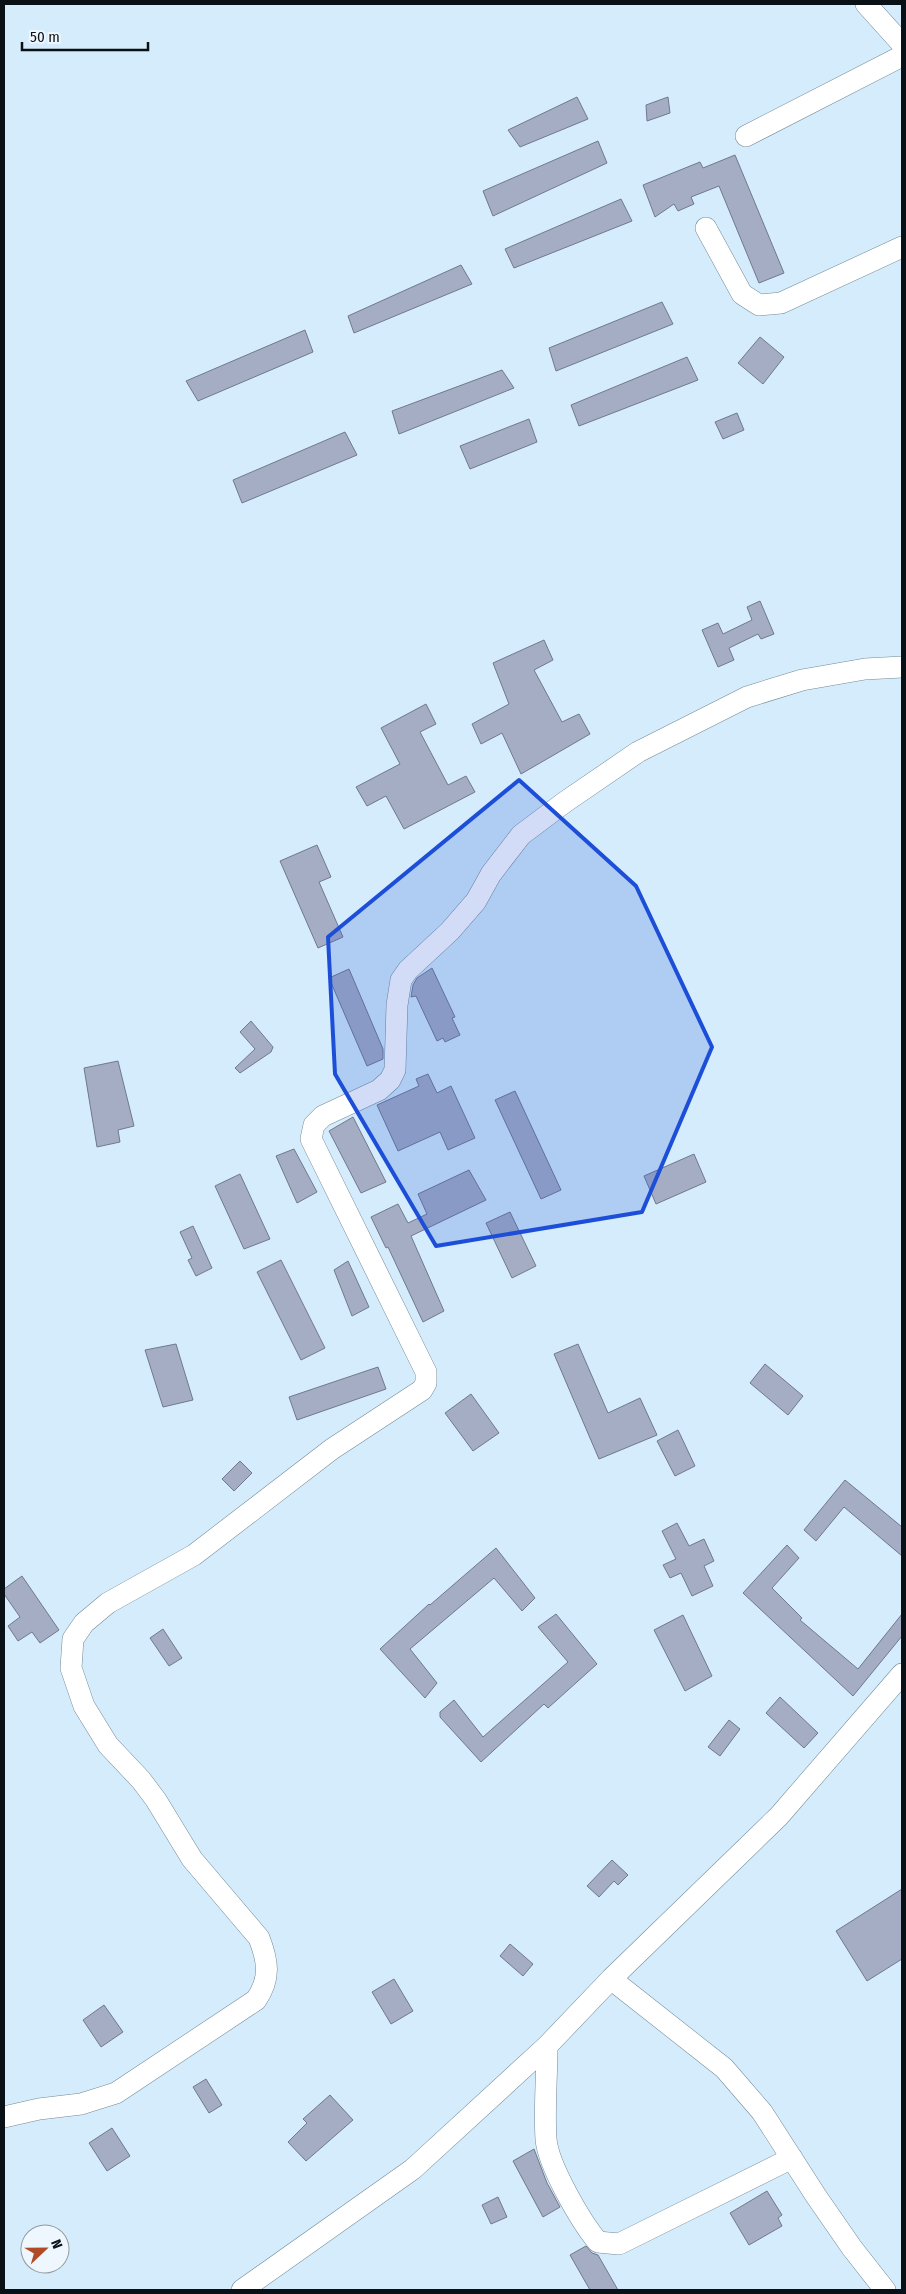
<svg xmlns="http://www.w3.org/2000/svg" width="906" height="2294" font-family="'Fira Sans Condensed',sans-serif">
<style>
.building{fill:#a4adc3;stroke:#70798d}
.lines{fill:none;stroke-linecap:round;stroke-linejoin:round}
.minor-casing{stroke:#738a97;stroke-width:22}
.minor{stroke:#fff;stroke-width:21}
.marked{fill:#1d4ed8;fill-opacity:0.2;stroke:#1d4ed8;stroke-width:4;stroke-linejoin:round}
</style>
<rect width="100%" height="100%" fill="#d4ecfb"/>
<path class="building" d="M577 97 588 119 520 147 508 130Z
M668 97 670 113 647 121 646 105Z
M598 141 607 163 493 216 483 191Z
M735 155 784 273 759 283 719 186 691 197 694 204 678 211 674 204 655 217 643 185 700 162 703 168Z
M621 199 632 221 514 268 505 249Z
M461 265 472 284 354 333 348 316Z
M662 302 673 324 556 371 549 348Z
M305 330 313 352 198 401 186 381Z
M760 337 784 357 763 384 738 363Z
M687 357 698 380 579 426 571 405Z
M502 370 514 388 399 434 392 411Z
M737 413 744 430 723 439 715 422Z
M529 419 537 442 470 469 460 446Z
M345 432 357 455 242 503 233 480Z
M760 601 774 634 761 639 758 634 729 648 734 660 718 667 702 630 718 623 723 634 752 620 747 607Z
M544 640 553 660 534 670 562 722 579 714 590 734 521 774 502 733 481 744 472 724 509 704 493 663Z
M426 704 436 724 420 732 448 785 466 776 475 792 404 829 386 796 367 806 356 787 400 764 381 728Z
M317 845 331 877 319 882 343 937 318 948 280 861Z
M432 968 455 1017 452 1018 460 1035 445 1042 443 1038 437 1041 416 996 411 997 413 985 417 978Z
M349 969 383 1049V1059L367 1066 329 978Z
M251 1021 273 1047 271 1052 240 1073 235 1068 255 1049 240 1032Z
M118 1061 134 1126 118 1130 120 1142 97 1147 84 1068Z
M428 1074 437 1093 451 1086 475 1138 448 1150 440 1132 398 1151 377 1105 419 1086 416 1079Z
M515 1091 561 1190 541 1199 495 1100Z
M353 1117 386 1182 361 1193 329 1131Z
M294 1149 317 1192 297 1203 276 1156Z
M694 1154 706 1182 656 1204 644 1176Z
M469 1170 486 1200 411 1236 444 1311 423 1322 388 1247 386 1248 371 1217 398 1204 408 1223 427 1214 418 1194Z
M240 1174 270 1239 244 1249 215 1186Z
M510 1212 536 1266 512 1278 486 1223Z
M193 1226 212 1268 196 1276 188 1260 192 1258 180 1232Z
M281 1260 325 1348 301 1360 257 1272Z
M348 1261 369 1307 352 1316 334 1270Z
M176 1344 193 1400 163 1407 145 1350Z
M578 1344 608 1413 640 1398 657 1435 599 1459 554 1354Z
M765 1364 803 1396 788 1415 750 1383Z
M378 1367 386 1389 297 1420 289 1397Z
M471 1394 499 1433 473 1451 445 1413Z
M678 1430 695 1466 675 1476 657 1441Z
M240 1461 252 1473 234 1491 222 1479Z
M845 1480 902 1527V1556L844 1507 816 1541 804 1530Z
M677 1523 689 1546 704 1539 714 1561 704 1566 713 1586 692 1596 681 1573 670 1578 663 1565 676 1559 662 1531Z
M787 1545 799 1558 772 1588 802 1618 800 1620 858 1669 902 1614V1636L853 1696 743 1593Z
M496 1548 535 1598 522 1611 494 1578 410 1649 437 1683 425 1698 380 1649 429 1604 430 1605Z
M22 1576 59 1630 40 1643 32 1632 18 1641 8 1626 20 1617 4 1594V1589Z
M556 1614 597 1664 548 1708 544 1704 481 1762 440 1717V1712L454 1700 483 1737 568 1662 538 1627Z
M683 1615 712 1676 685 1691 654 1630Z
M163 1629 182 1658 169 1666 150 1638Z
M780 1697 818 1733 804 1748 766 1713Z
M729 1720 740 1729 720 1756 708 1747Z
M612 1860 628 1875 618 1885 614 1881 599 1897 587 1886Z
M902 1889V1959L867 1981 836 1931Z
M510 1944 533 1964 523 1976 500 1956Z
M394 1979 413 2011 391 2024 372 1992Z
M104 2005 123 2032 101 2047 83 2020Z
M206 2079 222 2105 209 2113 193 2087Z
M330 2095 353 2120 306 2161 288 2142 307 2123 303 2119Z
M112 2128 130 2156 107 2171 89 2143Z
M534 2149 547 2183 560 2207 543 2217 513 2161Z
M767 2191 782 2215 778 2218 782 2226 749 2245 730 2213Z
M498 2197 507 2217 491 2224 482 2205Z
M586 2246 592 2253 598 2255 618 2290H590L570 2255Z"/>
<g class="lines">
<defs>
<path id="minor" d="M866 4 902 44
M746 136 902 56
M706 228 742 294 759 305 781 303 902 247
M611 1979 724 2068 762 2112 816 2196 852 2248 885 2290
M547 2046C547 2077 544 2109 546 2139 548 2165 581 2222 598 2242L619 2244 792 2158
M4 2117 39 2109 81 2104 116 2093 256 2000C271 1978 268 1961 259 1938L192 1859 156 1800 141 1780 108 1745 84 1706 71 1668 73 1639 84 1623 108 1603 194 1555 332 1449 422 1390 426 1383V1372L311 1139 314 1125 323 1116 379 1090 390 1080 395 1070 397 1005 401 980 408 970 450 931 476 901 491 874 521 835 565 802 638 752 747 697 802 680 865 669 902 667
M242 2290 413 2169 547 2046 611 1979 779 1816 902 1674"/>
</defs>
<use href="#minor" class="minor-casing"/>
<use href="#minor" class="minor"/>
</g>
<path class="marked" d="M519 780 636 886 712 1047 642 1212 436 1246 335 1074 328 937Z"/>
<rect width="906" height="2294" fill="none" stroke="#091116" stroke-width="10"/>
<g transform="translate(45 2249) rotate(68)"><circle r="24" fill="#edf7fd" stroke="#929ba1"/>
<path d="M0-4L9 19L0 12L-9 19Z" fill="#b14a27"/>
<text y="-8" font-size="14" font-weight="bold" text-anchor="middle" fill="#091116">N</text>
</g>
<path d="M22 42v8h126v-8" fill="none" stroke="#091116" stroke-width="2.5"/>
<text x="30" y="42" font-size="15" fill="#091116" stroke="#edf7fd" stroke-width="4" paint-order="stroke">50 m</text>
</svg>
